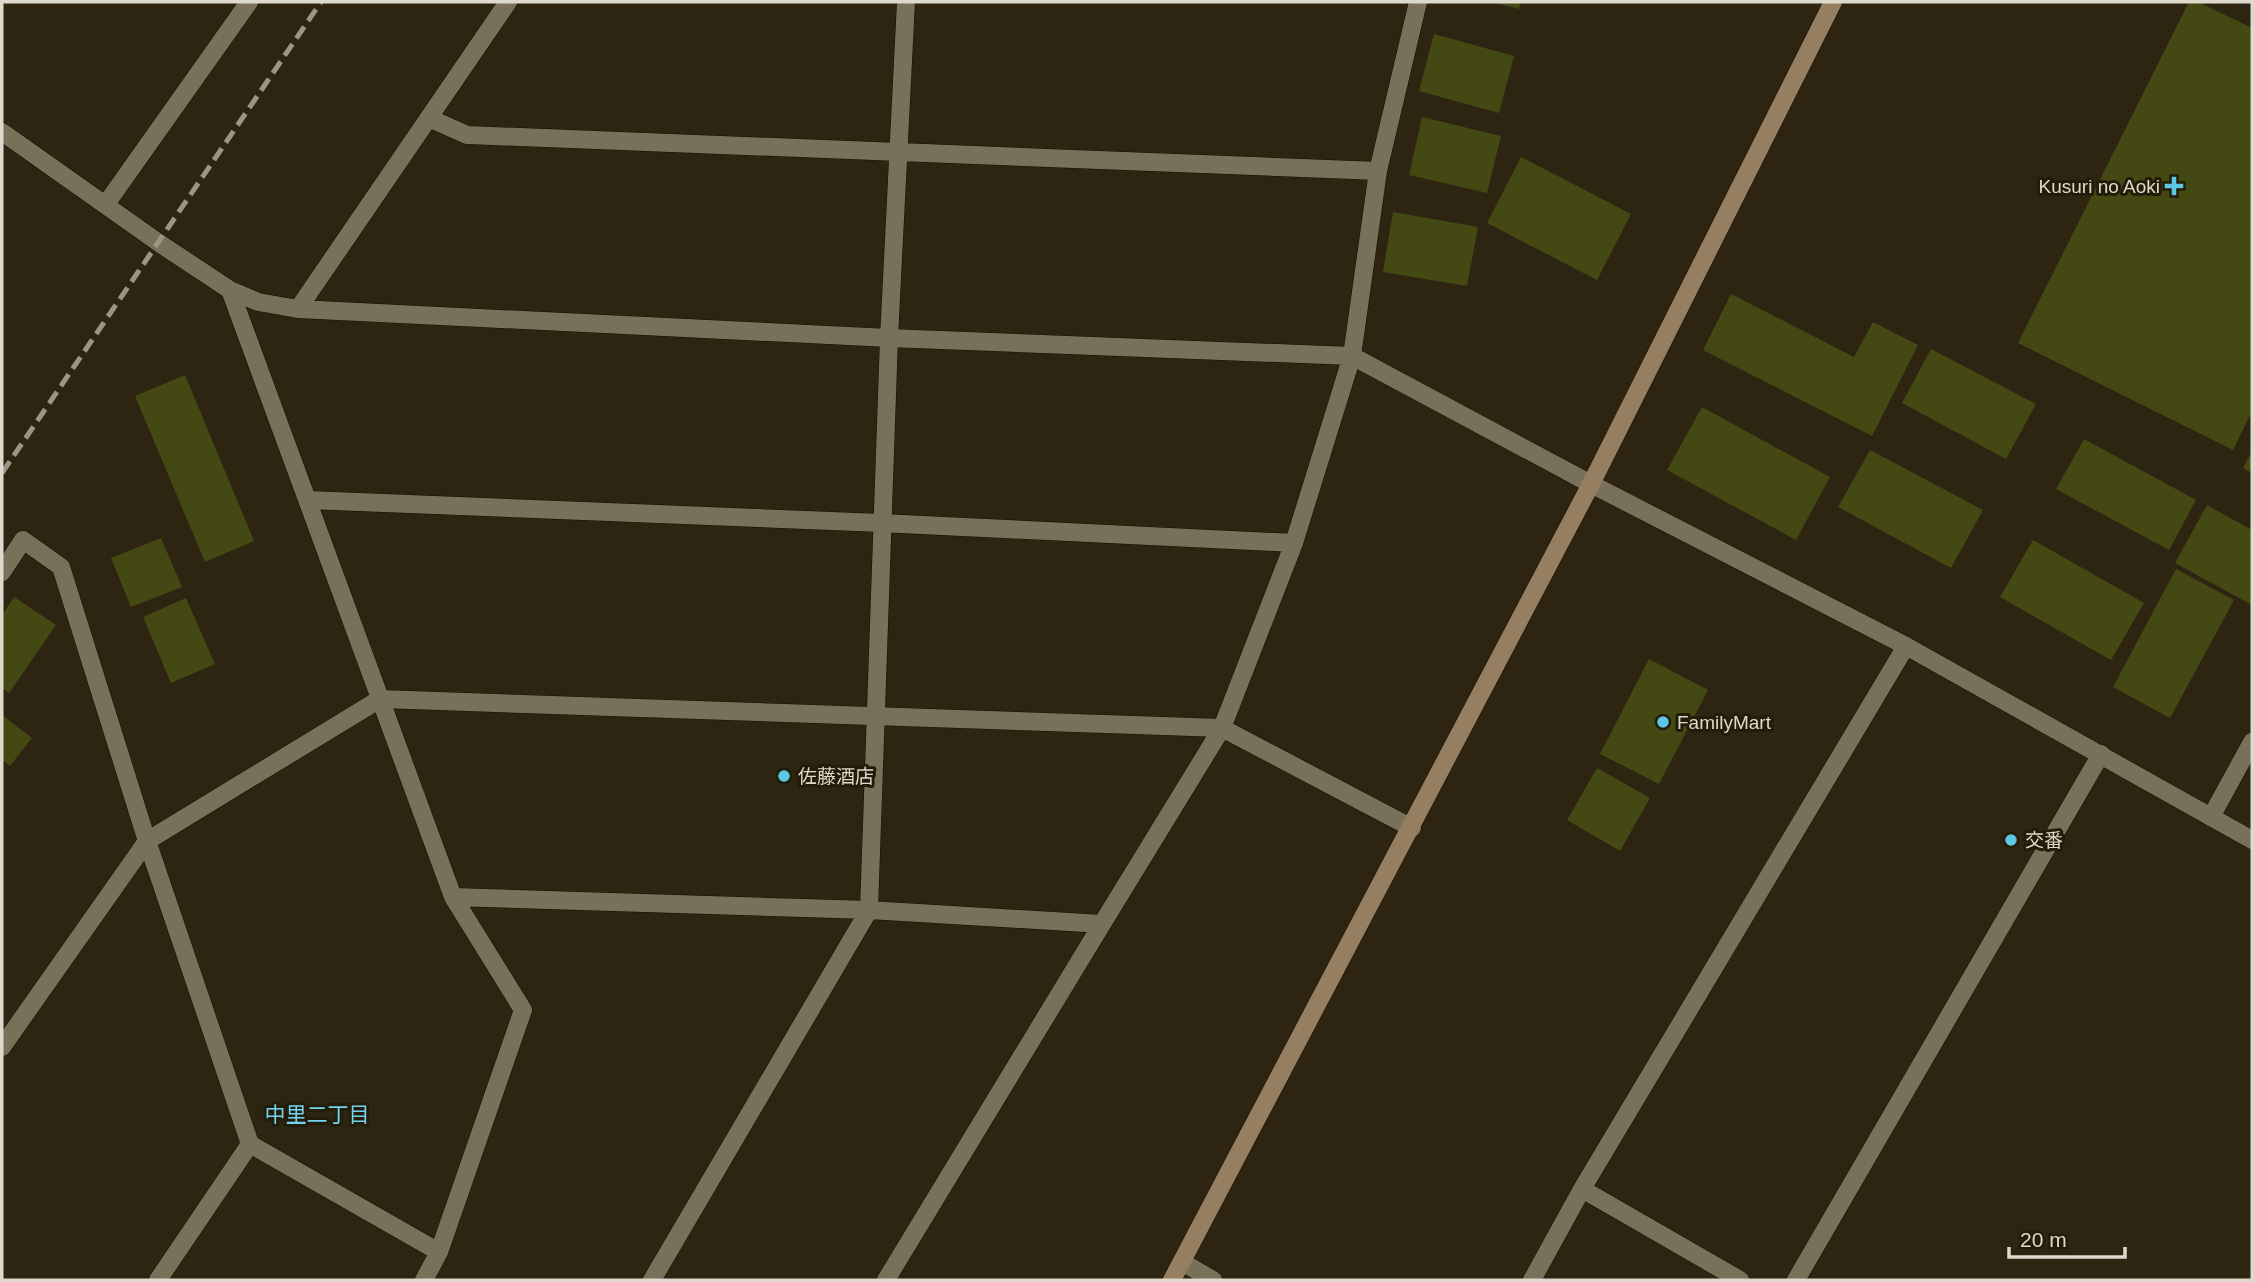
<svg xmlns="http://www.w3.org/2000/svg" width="2254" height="1282" font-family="Helvetica,'Noto Sans JP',sans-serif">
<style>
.building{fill:#444913}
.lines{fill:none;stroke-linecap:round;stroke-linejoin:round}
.lane-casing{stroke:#150e00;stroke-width:19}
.street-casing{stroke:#150e00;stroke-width:19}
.secondary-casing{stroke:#150e00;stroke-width:19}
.lane{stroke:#79705a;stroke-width:18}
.street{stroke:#79705a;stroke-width:18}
.secondary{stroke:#967e60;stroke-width:18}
.rail{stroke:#9b9586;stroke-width:5;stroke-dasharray:14 7;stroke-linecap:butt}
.poi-dot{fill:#5cc7e7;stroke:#231c08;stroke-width:2.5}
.labels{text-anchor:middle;stroke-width:6;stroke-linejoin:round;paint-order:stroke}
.poi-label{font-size:19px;fill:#ded9cd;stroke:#231c08;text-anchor:start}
.neighbourhood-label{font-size:21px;fill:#73d3f1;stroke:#231c08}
</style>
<rect width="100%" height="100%" fill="#2d2512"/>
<path class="building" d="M1491 2H1521L1519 9Z
M2189 2H2198L2252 28V411L2233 450 2018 343Z
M1434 34 1514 56 1499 113 1419 91Z
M1422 117 1501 136 1487 193 1409 175Z
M1521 157 1631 214 1597 280 1487 223Z
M1393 212 1478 227 1467 286 1383 272Z
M1731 294 1854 357 1873 322 1918 345 1872 436 1703 350Z
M1931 349 2036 404 2006 459 1902 403Z
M185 375 254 541 205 562 135 396Z
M1702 407 1830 477 1796 540 1667 470Z
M2084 439 2196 500 2169 550 2056 489Z
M1870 450 1983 510 1951 568 1838 507Z
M2252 451V473L2243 468Z
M2207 505 2252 530V605L2175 563Z
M161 538 182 587 131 607 111 558Z
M2033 540 2144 603 2111 660 2000 597Z
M2176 569 2234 600 2170 718 2113 687Z
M14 597 56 625 9 693 2 688V615Z
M186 598 215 664 171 683 143 617Z
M1649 659 1708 690 1659 784 1600 754Z
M2 715 32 738 10 766 2 760Z
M1597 768 1650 798 1620 851 1567 820Z"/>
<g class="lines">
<defs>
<path id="lane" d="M2 132 159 243 230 290 258 302 298 309 889 338 1352 356 1294 543 1222 728 1102 924 869 910 453 897
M899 152 1378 171
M106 204 249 2
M230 290 453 897 523 1010 439 1252 424 1280
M298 309 508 2
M308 500 881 523 1294 543
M2 572 23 540 61 567 147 841 250 1144 439 1252
M2211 817 2252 742
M2 1047 147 841 380 699 1222 728 1412 828
M1582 1189 1740 1280
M158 1280 250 1144
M652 1280 869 910 889 338 906 2
M886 1280 1102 924
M1532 1280 1582 1189 1906 646
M1796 1280 2101 754"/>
<path id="street" d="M1418 2 1378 171 1352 356 1591 484 1906 646 2252 840
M429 118 467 135 899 152
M1182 1262 1213 1280"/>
<path id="secondary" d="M1172 1280 1591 484 1833 2"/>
</defs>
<use href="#lane" class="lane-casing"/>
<use href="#street" class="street-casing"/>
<use href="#secondary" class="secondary-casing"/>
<use href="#lane" class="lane"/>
<use href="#street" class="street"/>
<use href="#secondary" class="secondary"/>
<path class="rail" d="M2 473 321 2"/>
</g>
<g class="poi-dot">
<path d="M2170.5 175.5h7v7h7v7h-7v7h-7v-7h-7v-7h7z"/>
<circle cx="1663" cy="722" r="7"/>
<circle cx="784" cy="776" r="7"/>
<circle cx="2011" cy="840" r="7"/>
</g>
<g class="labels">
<g class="poi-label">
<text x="2160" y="193" text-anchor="end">Kusuri no Aoki</text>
<text x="1677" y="729">FamilyMart</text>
<text x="798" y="783">佐藤酒店</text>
<text x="2025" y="847">交番</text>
</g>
<g class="neighbourhood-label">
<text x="317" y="1122">中里二丁目</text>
</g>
</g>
<rect width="2254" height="1282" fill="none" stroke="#ded9cd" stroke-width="7"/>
<path d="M2009 1247v10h116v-10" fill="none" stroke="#ded9cd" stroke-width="3.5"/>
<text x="2020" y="1247" font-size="21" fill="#ded9cd" stroke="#231c08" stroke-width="5" paint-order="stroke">20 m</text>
</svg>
